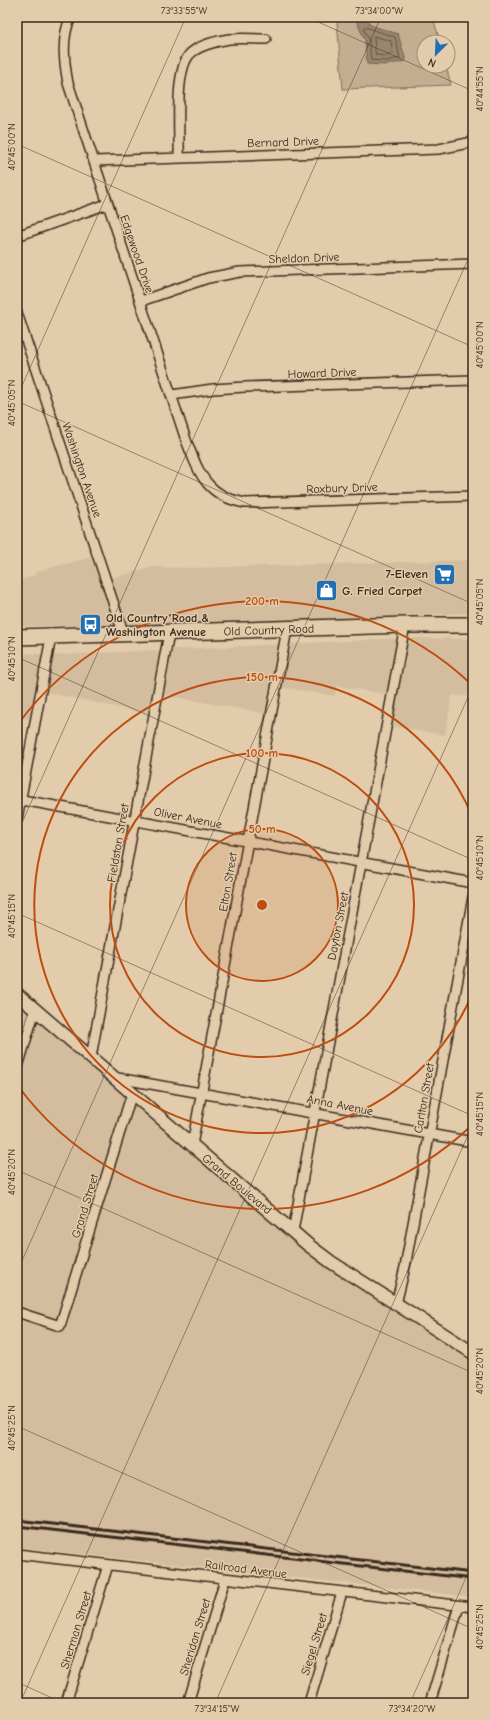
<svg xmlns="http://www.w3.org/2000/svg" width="490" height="1720" font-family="'Comic Neue',sans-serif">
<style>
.built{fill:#d3bd9e}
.green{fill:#c4ae91;stroke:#806c58}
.water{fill:#9a866e;stroke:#74614e}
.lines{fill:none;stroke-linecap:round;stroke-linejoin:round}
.shore{stroke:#614f3e;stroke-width:1}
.minor-casing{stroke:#3b2a1e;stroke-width:12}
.tertiary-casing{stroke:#3b2a1e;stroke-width:15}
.primary-casing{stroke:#3b2a1e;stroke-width:18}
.minor{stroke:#e2ccab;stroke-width:9}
.tertiary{stroke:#e2ccab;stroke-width:12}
.primary{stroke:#e2ccab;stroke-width:15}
.rail{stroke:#3b2a1e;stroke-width:3}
.ticks{fill:none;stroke:#3b2a1e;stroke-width:1;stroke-opacity:0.45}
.ring{fill:none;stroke:#bd4d10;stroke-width:2}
.labels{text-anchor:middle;stroke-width:3;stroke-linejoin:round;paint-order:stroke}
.street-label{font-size:12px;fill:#3b2a1e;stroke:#e2ccab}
.poi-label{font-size:12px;font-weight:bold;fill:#3b2a1e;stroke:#e2ccab;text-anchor:start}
.centre{fill:#bd4d10;stroke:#e2ccab;stroke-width:2}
.ring-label{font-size:12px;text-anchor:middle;font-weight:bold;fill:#bd4d10;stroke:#e2ccab;stroke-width:3;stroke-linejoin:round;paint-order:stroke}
.neatline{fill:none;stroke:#3b2a1e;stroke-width:1.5}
.ticks-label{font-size:10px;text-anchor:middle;fill:#3b2a1e}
</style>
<rect width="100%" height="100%" fill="#e2ccab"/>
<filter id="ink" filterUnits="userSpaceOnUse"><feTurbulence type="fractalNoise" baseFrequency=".025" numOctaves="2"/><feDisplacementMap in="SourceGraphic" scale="8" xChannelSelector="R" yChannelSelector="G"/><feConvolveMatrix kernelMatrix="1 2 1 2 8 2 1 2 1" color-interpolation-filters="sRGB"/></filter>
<g filter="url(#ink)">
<path class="built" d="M96 556 106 580 150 567 192 568 473 560V613L119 626H17V581L36 575 35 572Z
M409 638 473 639V697L452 695 445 735 385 725 390 695 337 686 335 696 274 686 268 714 154 693 148 714 36 690 30 720 17 717V653L58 655Z
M17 1002 311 1256 473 1363V1597L17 1547Z"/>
<path class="green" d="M334 17H433L440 42H424V66H446L451 85 343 89 337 23Z"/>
<path class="water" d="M355 17H367L370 25 398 34 406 61 386 65 367 64 365 41Z"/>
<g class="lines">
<path class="shore" d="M365 27 395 37 400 58 386 61 371 60 369 40 364 30Z
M374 36 391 41 393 54 385 56 376 55Z"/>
<defs>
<path id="minor" d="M71 17C61 37 64 62 68 83L186 440C199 473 206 496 245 503L473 496
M179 158C180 133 174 74 189 55 197 46 217 41 229 39 241 38 253 39 266 39
M94 161 439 149 473 142
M17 236 107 204
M141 301 208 278 240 272 473 264
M17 313 124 635
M172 395 213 389 245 387 473 380
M17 799 473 883
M17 819 51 637
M91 1057 169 633
M17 1070 35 1010
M112 1077 473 1142
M192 1145 287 629
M293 1231 405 625
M396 1304 405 1267 473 897
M17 1312 60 1326 132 1093
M17 1554 473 1607
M66 1703 108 1565
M188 1703 225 1579
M309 1703 342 1592
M430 1703 459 1606"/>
<path id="tertiary" d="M17 994 307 1244 331 1262 473 1353"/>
<path id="primary" d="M17 637 405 625H473"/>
</defs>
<use href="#minor" class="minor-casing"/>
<use href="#tertiary" class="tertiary-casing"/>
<use href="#primary" class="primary-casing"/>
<use href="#minor" class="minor"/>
<use href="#tertiary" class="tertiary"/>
<use href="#primary" class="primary"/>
<path class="rail" d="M17 1520 473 1573
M17 1526 473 1579"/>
</g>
</g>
<path class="ticks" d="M307 17 473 91M17 144 473 347M17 397 186 17M17 401 473 604M17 657 473 860M17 834 381 17M17 913 473 1116M17 1170 473 1373M17 1272 473 248M17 1426 473 1629M17 1682 63 1703M20 1703 473 686M215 1703 473 1124M410 1703 473 1562"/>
<circle cx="262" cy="905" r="76" fill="#bd4d10" fill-opacity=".12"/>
<g class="ring">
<circle cx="262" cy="905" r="76"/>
<circle cx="262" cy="905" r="152"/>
<path d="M473 992A228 228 0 1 1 473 818"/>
<path d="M471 1126A304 304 0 0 1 18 1086M18 724A304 304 0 0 1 471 684"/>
</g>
<defs>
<symbol id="supermarket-square" viewBox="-11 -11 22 22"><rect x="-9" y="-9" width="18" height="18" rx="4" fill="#1f6fb2" stroke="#e2ccab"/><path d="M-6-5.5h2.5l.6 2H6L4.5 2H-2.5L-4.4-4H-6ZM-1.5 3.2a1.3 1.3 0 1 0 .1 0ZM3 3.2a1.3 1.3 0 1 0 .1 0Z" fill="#fff"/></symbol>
<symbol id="shop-square" viewBox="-11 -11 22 22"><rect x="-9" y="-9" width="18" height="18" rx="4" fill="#1f6fb2" stroke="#e2ccab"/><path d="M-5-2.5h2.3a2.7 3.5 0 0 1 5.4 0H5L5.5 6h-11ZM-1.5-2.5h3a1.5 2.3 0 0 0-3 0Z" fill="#fff"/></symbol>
<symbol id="bus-square" viewBox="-11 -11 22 22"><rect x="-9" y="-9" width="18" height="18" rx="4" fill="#1f6fb2" stroke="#e2ccab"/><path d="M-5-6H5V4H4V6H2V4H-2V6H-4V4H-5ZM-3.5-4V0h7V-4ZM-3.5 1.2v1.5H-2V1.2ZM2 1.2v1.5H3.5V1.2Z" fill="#fff"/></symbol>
</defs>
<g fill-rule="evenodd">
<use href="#supermarket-square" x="432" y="562" width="25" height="25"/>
<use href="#shop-square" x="314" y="578" width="25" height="25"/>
<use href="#bus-square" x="78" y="612" width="25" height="25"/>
</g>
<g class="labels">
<g class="street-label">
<text transform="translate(283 142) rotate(-2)" y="4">Bernard Drive</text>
<text transform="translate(137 254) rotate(71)" y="4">Edgewood Drive</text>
<text transform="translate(304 258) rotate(-2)" y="4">Sheldon Drive</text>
<text transform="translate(322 373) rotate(-2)" y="4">Howard Drive</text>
<text transform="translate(82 470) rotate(71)" y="4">Washington Avenue</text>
<text transform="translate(342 488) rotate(-2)" y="4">Roxbury Drive</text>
<text transform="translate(269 630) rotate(-2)" y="4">Old Country Road</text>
<text transform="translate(188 818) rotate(11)" y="4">Oliver Avenue</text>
<text transform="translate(118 843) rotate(-80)" y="4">Fieldston Street</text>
<text transform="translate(228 882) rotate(-80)" y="4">Elton Street</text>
<text transform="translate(338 926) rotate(-79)" y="4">Dayton Street</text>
<text transform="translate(424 1098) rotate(-80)" y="4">Carlton Street</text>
<text transform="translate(340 1105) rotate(11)" y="4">Anna Avenue</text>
<text transform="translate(237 1184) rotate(40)" y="4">Grand Boulevard</text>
<text transform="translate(85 1206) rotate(-73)" y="4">Grand Street</text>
<text transform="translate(246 1569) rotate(7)" y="4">Railroad Avenue</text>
<text transform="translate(76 1630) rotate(-73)" y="4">Sherman Street</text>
<text transform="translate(195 1637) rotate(-73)" y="4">Sheridan Street</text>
<text transform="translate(314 1644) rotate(-73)" y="4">Siegel Street</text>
</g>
<g class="poi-label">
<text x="428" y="578" text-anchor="end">7-Eleven</text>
<text x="342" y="595">G. Fried Carpet</text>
<text x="106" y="622">Old Country Road &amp;<tspan x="106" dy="14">Washington Avenue</tspan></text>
</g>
</g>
<circle cx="262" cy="905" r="6" class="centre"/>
<g class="ring-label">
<text x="262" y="605">200 m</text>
<text x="262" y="681">150 m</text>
<text x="262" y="757">100 m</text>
<text x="262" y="833">50 m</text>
</g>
<rect width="490" height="1720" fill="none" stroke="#e2ccab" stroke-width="44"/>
<g transform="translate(436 54) rotate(204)"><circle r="19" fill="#e2ccab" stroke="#9f8b73"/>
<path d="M0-3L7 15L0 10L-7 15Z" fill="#1f6fb2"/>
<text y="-6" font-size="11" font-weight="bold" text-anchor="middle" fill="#3b2a1e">N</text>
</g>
<rect x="22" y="22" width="446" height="1676" class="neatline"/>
<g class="ticks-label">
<text x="184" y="14">73°33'55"W</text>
<text x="379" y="14">73°34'00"W</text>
<text transform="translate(479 89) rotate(-90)" y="4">40°44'55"N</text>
<text transform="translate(11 147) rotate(-90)" y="4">40°45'00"N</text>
<text transform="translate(479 345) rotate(-90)" y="4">40°45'00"N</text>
<text transform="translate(11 403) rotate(-90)" y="4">40°45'05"N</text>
<text transform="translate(479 602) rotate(-90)" y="4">40°45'05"N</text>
<text transform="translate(11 659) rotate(-90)" y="4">40°45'10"N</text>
<text transform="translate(479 858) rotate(-90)" y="4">40°45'10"N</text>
<text transform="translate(11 916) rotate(-90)" y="4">40°45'15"N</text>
<text transform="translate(479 1114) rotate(-90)" y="4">40°45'15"N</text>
<text transform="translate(11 1172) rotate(-90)" y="4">40°45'20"N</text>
<text transform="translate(479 1371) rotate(-90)" y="4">40°45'20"N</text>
<text transform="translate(11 1428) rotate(-90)" y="4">40°45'25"N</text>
<text transform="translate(479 1627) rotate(-90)" y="4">40°45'25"N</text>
<text x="217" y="1712">73°34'15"W</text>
<text x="412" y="1712">73°34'20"W</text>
</g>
</svg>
